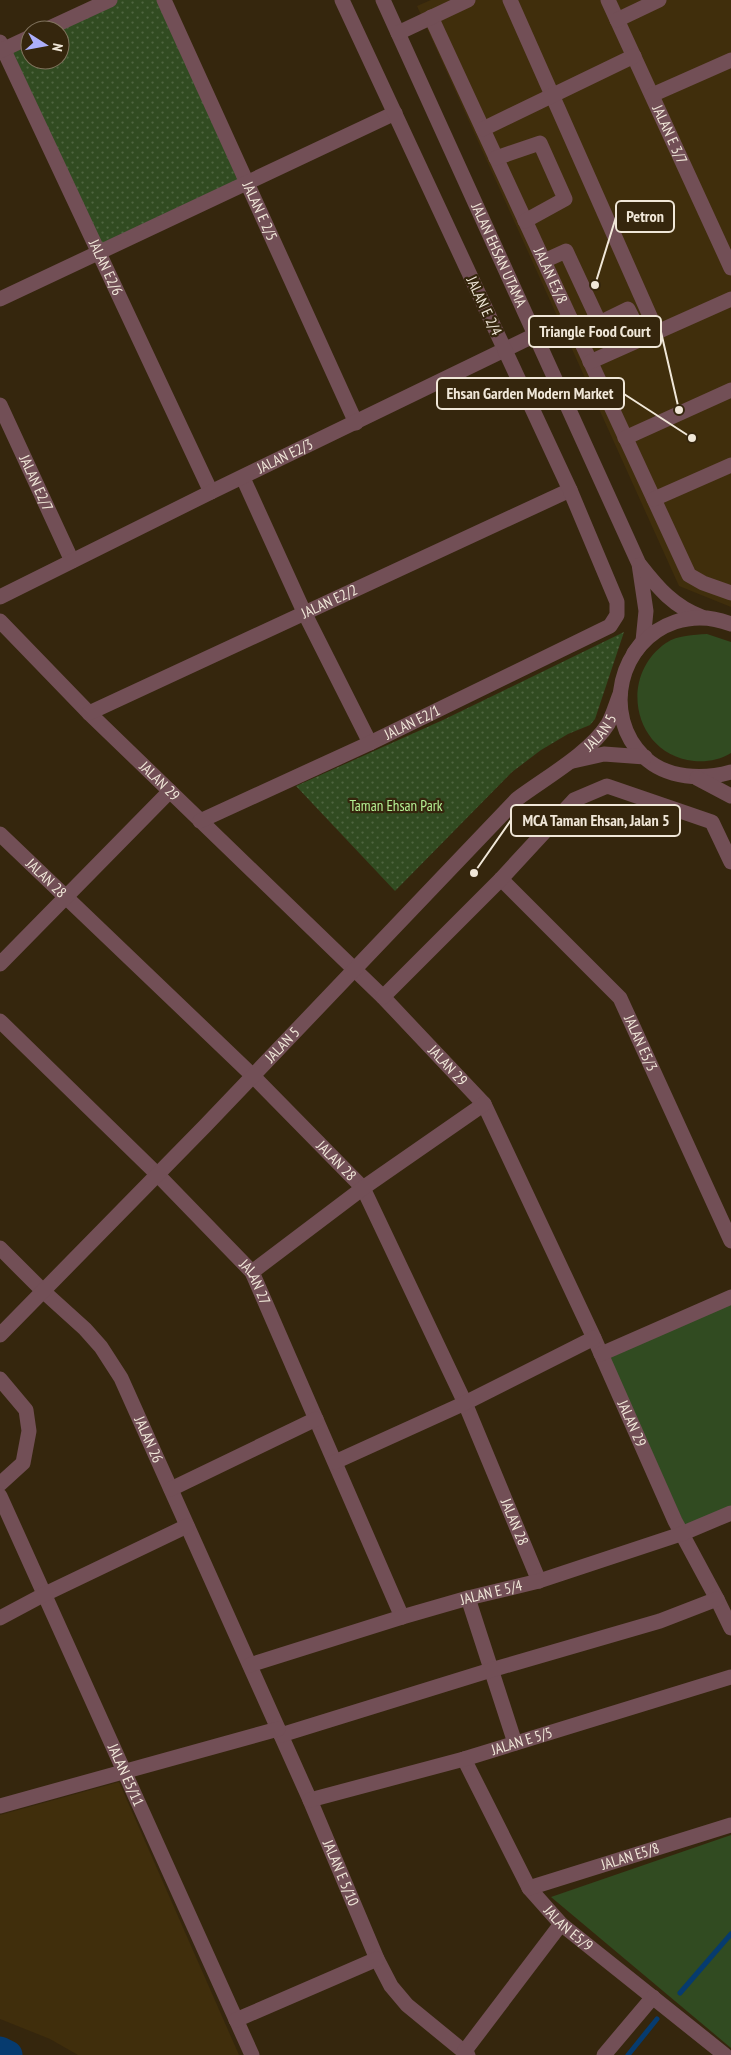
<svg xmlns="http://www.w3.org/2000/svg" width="731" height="2055" font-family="'PT Sans Narrow',sans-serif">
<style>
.built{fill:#402e0c}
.green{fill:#314b21}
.park{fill:url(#park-dots)}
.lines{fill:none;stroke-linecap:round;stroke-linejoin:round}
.stream{stroke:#063b6f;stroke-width:5}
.river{stroke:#063b6f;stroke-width:29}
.minor{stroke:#724f56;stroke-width:15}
.labels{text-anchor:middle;stroke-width:4.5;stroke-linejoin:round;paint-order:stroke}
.street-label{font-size:15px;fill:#f0e7d8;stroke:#35260d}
.park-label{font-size:15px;fill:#b5f094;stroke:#35260d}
.leader{fill:none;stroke:#f0e7d8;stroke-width:2}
.callout-dot{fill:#f0e7d8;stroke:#35260d;stroke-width:2}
.callout{fill:#35260d;stroke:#f0e7d8;stroke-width:2}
.callout-label{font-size:16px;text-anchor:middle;font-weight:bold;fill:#f0e7d8}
</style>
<defs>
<pattern id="park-dots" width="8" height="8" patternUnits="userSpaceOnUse" patternTransform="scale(1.25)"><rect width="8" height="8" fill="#314b21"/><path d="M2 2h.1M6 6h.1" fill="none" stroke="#4f6540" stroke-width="1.8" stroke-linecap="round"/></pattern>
</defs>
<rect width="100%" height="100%" fill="#35260d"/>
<path class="built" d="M431 0H731V607L679 586 417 6Z
M119 1782 239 2055H78L50 2039 0 2019V1815Z"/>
<path class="green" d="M707 634 731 642V753C720 760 707 762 694 761 634 755 617 677 666 643 678 635 693 635 707 634Z
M731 1303V1506L685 1526 609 1356Z
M731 1835V2048L551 1897Z"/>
<path class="park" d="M110 0H164L247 183 98 252 3 49 30 37V60H60V30Z
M624 632 595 719 590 725 568 734 541 750 512 772 395 891 296 786 443 720Z"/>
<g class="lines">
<path class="stream" d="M680 1993 731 1934
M628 2055 657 2019"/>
<path class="river" d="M0 2051 8 2055"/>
<g class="minor">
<path id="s1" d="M164 0 356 423"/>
<path id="s2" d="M383 0 639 564 646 611 643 641 634 653"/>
<path d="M510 0 657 332"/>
<path id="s3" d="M608 0 731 268"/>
<path id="s4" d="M431 17 689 575 703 583 731 593"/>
<path d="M617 20 659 0"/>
<path d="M45 30 110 0"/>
<path d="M398 33 468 0"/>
<path id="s5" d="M0 42 211 492"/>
<path d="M0 51 30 37"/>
<path d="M652 95 731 60"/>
<path d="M483 129 634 56"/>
<path d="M496 158 540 143 565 199 525 221"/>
<path d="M544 261 566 251 599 322"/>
<path d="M0 299 395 113"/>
<path d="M577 334 628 309 643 339"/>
<path d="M590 362 731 299"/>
<path id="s6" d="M0 405 72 561"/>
<path d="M625 438 731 390"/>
<path d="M243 478 304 612 370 743"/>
<path d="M654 499 731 465"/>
<path d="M640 565C658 588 674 607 702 617"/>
<path id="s7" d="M0 597 211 492 570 318"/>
<path id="s8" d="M0 621 89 713 383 997 484 1104 594 1338 675 1521 717 1599 731 1628"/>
<path d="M731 624C713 617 693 616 675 622 619 641 601 715 644 757 667 779 703 780 731 772"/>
<path id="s9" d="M89 713 570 490"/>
<path d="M573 761 604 754 645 757"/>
<path d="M697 778 731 796"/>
<path id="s10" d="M200 821 370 743 610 626 617 615V602L570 490 342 0"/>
<path id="s11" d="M0 834 252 1075 363 1188 465 1403 539 1581"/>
<path id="s12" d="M501 879 620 998 731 1241"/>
<path d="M0 964 170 791"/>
<path d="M383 997 501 879 574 800 607 786 712 822 731 862"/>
<path id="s13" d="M0 1021 157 1174 252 1272 402 1617"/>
<path id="s14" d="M0 1248 43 1291 85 1329 101 1347 121 1378 310 1800 377 1959 391 1986 407 2005 468 2055"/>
<path d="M252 1272 363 1188 484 1104"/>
<path id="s15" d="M0 1335 205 1126 517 799C545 778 590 753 608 724 613 715 616 704 620 694"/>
<path d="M601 1354 731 1297"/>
<path d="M0 1379 26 1410 29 1431 23 1463 0 1484"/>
<path d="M335 1462 465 1403 594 1338"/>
<path d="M171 1489 316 1419"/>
<path id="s16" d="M0 1496 252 2055"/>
<path d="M468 1598 515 1743"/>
<path d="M0 1618 43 1595 187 1526"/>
<path id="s17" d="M250 1665 402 1617 468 1598 539 1581 681 1534 731 1513"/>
<path d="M281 1735 491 1670 660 1621 717 1599"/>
<path id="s18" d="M464 1759 529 1888 561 1924 725 2055"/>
<path id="s19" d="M310 1800 464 1759 731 1677"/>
<path d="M0 1806 278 1729"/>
<path id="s20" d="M529 1888 731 1825"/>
<path d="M236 2020 377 1959"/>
<path d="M464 2052 561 1924"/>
<path d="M604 2055 653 1997"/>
</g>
</g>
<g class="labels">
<g class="street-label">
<text dy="5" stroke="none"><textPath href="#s3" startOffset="148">JALAN E 3/7</textPath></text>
<text dy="5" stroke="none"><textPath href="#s1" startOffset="232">JALAN E 2/5</textPath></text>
<text dy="5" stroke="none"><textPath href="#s2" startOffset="280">JALAN EHSAN UTAMA</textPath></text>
<text dy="5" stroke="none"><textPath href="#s5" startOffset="249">JALAN E2/6</textPath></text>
<text dy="5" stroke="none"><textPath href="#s4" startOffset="285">JALAN E3/8</textPath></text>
<text transform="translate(484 306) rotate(65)" y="5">JALAN E 2/4</text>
<text dy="5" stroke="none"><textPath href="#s7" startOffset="318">JALAN E2/3</textPath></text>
<text dy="5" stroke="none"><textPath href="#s6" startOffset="86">JALAN E2/7</textPath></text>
<text dy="5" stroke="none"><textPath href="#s9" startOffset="265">JALAN E2/2</textPath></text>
<text dy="5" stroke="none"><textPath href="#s10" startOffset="234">JALAN E2/1</textPath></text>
<text dy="5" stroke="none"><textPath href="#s15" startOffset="852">JALAN 5</textPath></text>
<text dy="5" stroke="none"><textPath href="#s8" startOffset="226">JALAN 29</textPath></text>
<text dy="5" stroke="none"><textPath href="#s11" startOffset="64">JALAN 28</textPath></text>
<text dy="5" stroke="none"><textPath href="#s12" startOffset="218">JALAN E5/3</textPath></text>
<text dy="5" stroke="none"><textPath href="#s15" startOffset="405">JALAN 5</textPath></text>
<text dy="5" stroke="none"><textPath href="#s8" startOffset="631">JALAN 29</textPath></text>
<text dy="5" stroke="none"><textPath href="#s11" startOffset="469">JALAN 28</textPath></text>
<text dy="5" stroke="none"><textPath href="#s13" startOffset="366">JALAN 27</textPath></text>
<text dy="5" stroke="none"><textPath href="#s8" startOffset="1036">JALAN 29</textPath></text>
<text dy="5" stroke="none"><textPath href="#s14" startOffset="246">JALAN 26</textPath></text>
<text dy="5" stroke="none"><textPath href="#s11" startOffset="874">JALAN 28</textPath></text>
<text dy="5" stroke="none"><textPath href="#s17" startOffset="252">JALAN E 5/4</textPath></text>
<text dy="5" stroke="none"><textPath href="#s19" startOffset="220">JALAN E 5/5</textPath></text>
<text dy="5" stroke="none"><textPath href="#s16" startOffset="306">JALAN E5/11</textPath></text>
<text dy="5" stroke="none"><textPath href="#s20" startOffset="106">JALAN E5/8</textPath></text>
<text dy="5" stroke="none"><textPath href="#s14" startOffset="720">JALAN E 5/10</textPath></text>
<text dy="5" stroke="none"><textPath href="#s18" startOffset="201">JALAN E5/9</textPath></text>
</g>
<g class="park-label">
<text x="396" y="811">Taman Ehsan Park</text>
</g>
</g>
<path class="leader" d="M595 285L616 217M679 410L661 332M692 438L624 394M474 873L511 820"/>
<g class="callout-dot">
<circle cx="595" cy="285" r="5"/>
<circle cx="679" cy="410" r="5"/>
<circle cx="692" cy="438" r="5"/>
<circle cx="474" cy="873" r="5"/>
</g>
<g class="callout">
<rect x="616" y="201" width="58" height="31" rx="5"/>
<rect x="529" y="316" width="132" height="31" rx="5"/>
<rect x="437" y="378" width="187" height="31" rx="5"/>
<rect x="511" y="805" width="169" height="31" rx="5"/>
</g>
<g class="callout-label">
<text x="645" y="222">Petron</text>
<text x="595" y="337">Triangle Food Court</text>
<text x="530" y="399">Ehsan Garden Modern Market</text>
<text x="596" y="826">MCA Taman Ehsan, Jalan 5</text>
</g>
<g transform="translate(45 45) rotate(101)"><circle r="24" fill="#35260d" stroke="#80735e"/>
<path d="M0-4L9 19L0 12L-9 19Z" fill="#acaffb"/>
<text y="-8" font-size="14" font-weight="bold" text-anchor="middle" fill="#f0e7d8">N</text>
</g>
</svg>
